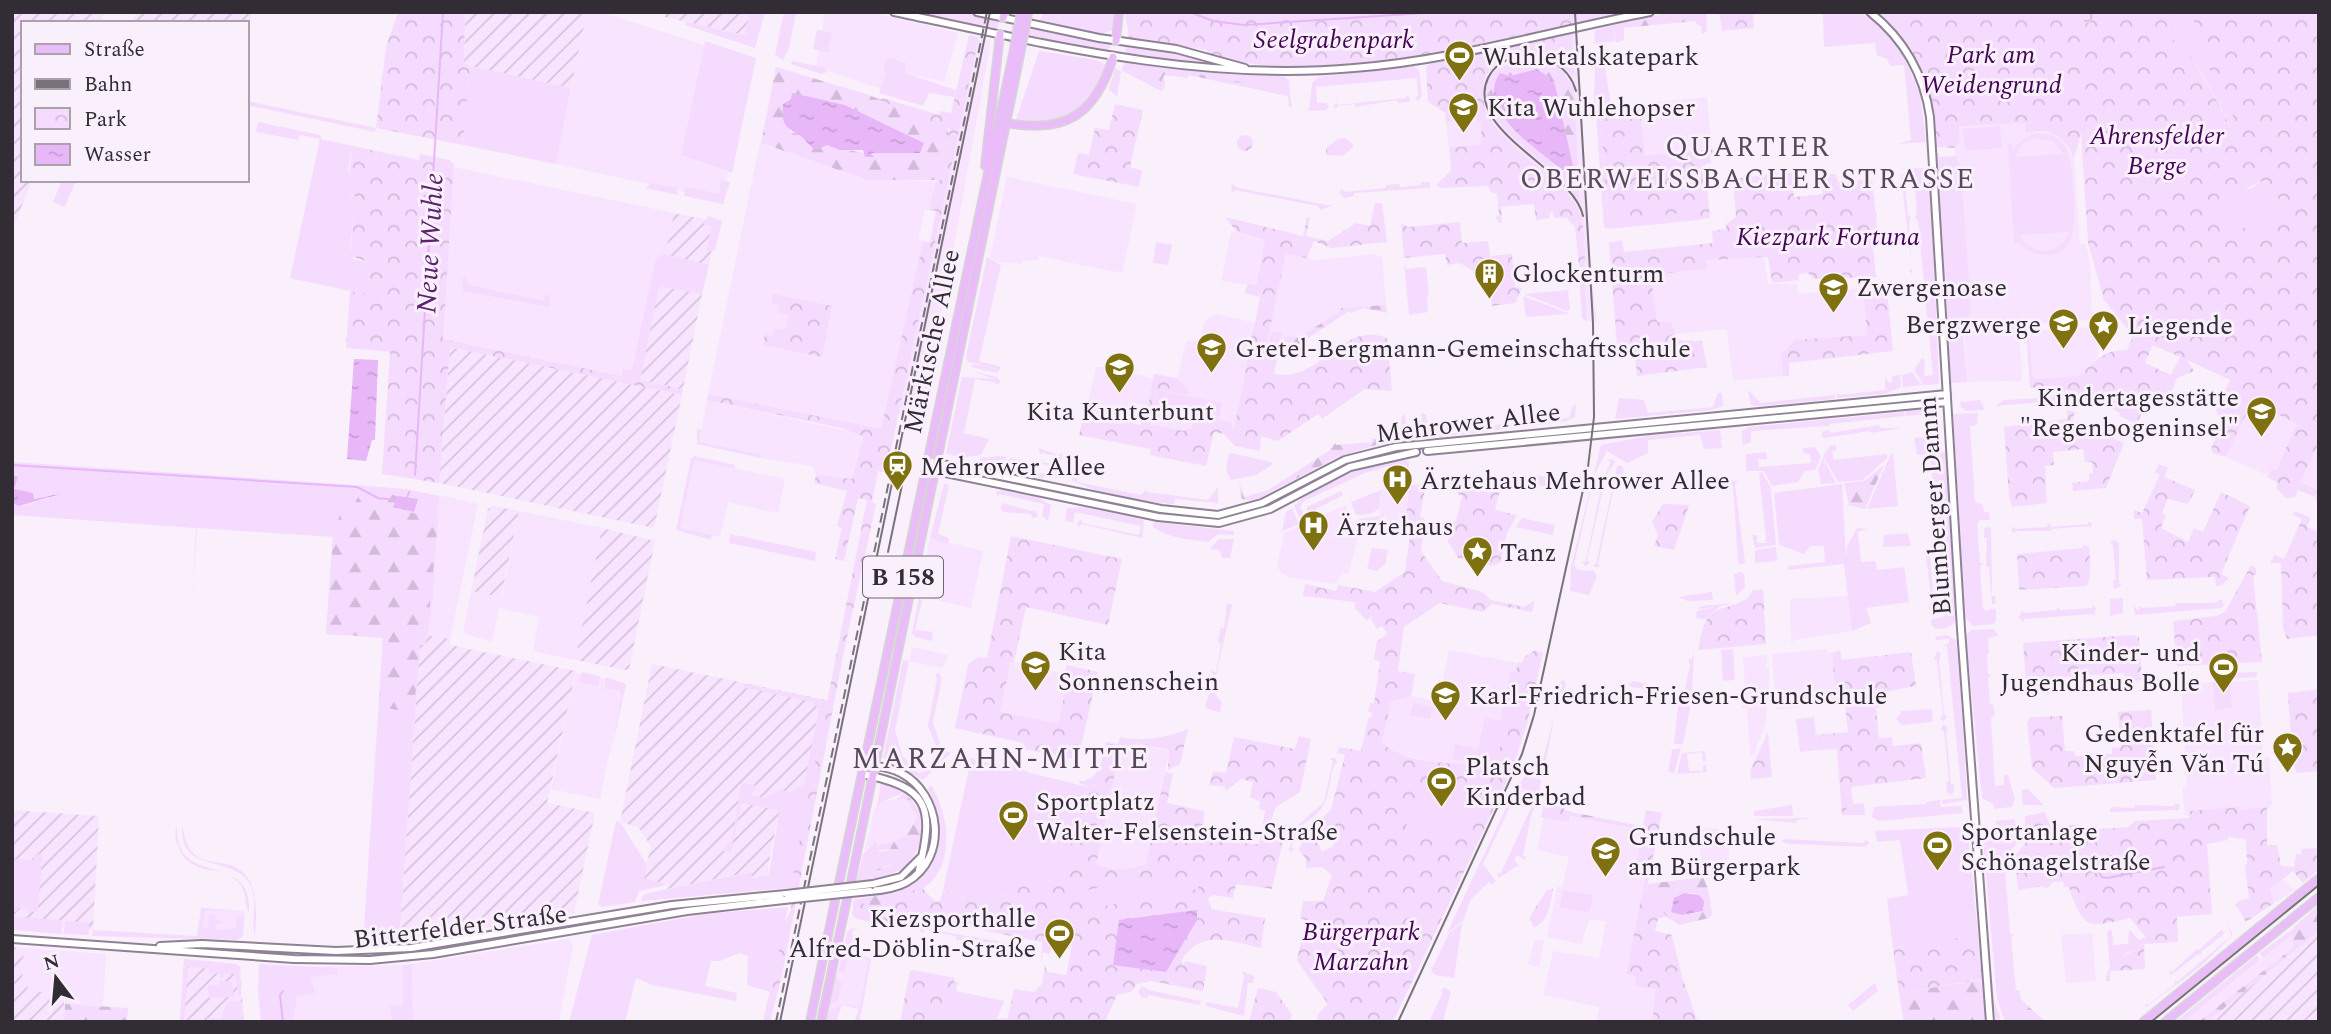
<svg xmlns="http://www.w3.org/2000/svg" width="2331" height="1034" font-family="Spectral,serif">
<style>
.built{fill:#f8e4ff;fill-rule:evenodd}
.industrial{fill:url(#industrial-furrows)}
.green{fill:#f5dbfe;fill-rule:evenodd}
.forest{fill:url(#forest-firs);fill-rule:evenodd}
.wetland{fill:url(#wetland-marsh)}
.park{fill:url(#park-crowns);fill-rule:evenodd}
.water{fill:url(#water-ripples)}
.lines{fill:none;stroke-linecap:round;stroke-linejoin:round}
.stream{stroke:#e8b7f8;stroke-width:2}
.secondary-casing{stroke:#908295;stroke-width:10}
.primary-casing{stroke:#d6d5d6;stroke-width:10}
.secondary{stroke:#fff;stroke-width:6}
.primary{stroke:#eabcf9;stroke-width:7}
.tram{stroke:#79727b;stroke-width:2}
.rail{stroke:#79727b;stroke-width:2;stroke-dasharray:10 5;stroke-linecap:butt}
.secondary-bridge-casing{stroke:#908295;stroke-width:10;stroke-linecap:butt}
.primary-bridge-casing{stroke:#d6d5d6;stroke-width:10;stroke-linecap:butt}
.secondary-bridge{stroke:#fff;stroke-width:6}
.primary-bridge{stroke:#eabcf9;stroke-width:7}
.labels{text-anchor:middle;stroke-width:6;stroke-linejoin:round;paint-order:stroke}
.shield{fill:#f9f0fc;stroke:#6e6770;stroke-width:2}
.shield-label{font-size:24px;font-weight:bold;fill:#322c34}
.park-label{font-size:26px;font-style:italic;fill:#450655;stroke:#f9f0fc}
.poi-label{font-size:26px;fill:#322c34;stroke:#f9f0fc;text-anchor:start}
.street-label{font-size:26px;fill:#322c34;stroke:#f9f0fc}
.neighbourhood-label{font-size:28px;letter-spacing:2px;fill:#56495a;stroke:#f9f0fc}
.water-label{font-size:28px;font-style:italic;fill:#5d236e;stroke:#f9f0fc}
.quarter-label{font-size:30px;letter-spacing:2px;fill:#56495a;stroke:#f9f0fc}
</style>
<defs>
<pattern id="industrial-furrows" width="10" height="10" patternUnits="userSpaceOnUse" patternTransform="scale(1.75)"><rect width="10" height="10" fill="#f8e4ff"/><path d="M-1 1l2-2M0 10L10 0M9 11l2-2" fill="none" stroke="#d5c4db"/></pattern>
<pattern id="forest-firs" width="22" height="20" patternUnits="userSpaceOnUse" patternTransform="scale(1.75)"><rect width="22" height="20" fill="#f5dbfe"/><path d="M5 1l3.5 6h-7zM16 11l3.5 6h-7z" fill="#d2bcda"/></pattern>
<pattern id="wetland-marsh" width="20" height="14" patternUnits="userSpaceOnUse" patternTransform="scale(1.75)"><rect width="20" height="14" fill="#f5dbfe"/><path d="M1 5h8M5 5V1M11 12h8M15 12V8" fill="none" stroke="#d2bcda"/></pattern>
<pattern id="park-crowns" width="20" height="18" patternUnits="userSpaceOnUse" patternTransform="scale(1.75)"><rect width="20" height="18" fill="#f5dbfe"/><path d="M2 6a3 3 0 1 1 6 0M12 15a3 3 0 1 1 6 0" fill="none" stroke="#d2bcda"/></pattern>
<pattern id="water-ripples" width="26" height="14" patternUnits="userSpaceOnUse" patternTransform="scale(1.75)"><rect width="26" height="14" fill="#e8b7f8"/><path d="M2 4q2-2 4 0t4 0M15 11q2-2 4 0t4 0" fill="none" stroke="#c79ed5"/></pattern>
</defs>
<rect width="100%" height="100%" fill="#f9f0fc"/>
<path class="built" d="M587 12H601L704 45 681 155 728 172 722 200 556 164Z
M825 12H870L958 33 944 82 889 70 881 89 816 67Z
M1577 32 1591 270 1597 321H1587L1580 212 1576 205 1506 140 1487 112 1483 99V87L1490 71 1514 55 1544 57 1561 64 1573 76 1572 33ZM1535 58 1568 76 1574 87 1580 202 1561 178 1499 122 1488 106 1487 86 1496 69 1511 60Z
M979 38 991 41 923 418 898 413Z
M1707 97 1712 149 1645 157 1640 109 1646 107 1644 103Z
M1476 119 1481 124V144L1449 148 1446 122Z
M2025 123 2034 131 2055 133 2064 139 2074 158 2080 244H2086L2090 262 2092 319 2019 326 2022 381 1967 382 1955 148 1960 141 1959 128Z
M760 143 867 180 936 181 929 210H925L918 239 923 241 881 430 708 394Z
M454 167 674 213 640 380 442 339Z
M1007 177 1137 204 1122 273 1039 256 1038 260 1023 261 1022 264 994 261 990 257Z
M1231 231 1265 240 1255 286 1221 281Z
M1286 254 1317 260 1376 254 1377 257 1382 256 1386 305 1341 308 1342 311 1298 339 1285 336 1280 356 1265 353Z
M1747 257 1764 258 1768 284H1797L1798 294 1863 288 1867 335 1803 340 1781 355 1783 376 1733 381 1727 329 1673 334 1657 322 1651 275 1706 269V260Z
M1214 314 1256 323 1234 429 1194 421 1192 427 1183 431 1149 424 1157 389 1188 395 1189 390 1177 380 1186 341H1200L1204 322Z
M2092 327 2093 330H2097L2098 356 2080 376 2033 379 2029 331Z
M1096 367 1112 368 1154 379 1148 406 1129 402 1124 425 1085 417Z
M707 400 861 434V452H858L852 479 816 475 812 466 761 458V455L699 442Z
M2251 401 2297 424 2275 470 2267 475 2226 457Z
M2319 442V502L2314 499 2318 490 2300 482Z
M694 459 785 479 778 513 728 502 720 537 680 528Z
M1392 486 1409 493 1405 526 1379 520 1381 491Z
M439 495 478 504 450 639 427 635Z
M1345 505 1358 536 1349 574 1342 573 1336 584 1291 578 1282 573 1277 567 1284 533Z
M519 511 602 528 575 660 533 651 539 617 499 608 492 642 463 633 471 591 502 597Z
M930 538 983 551 971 608 919 596Z
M1848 596 1852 631 1794 640 1791 644 1790 599Z
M912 647 948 655 945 665 940 668 909 661Z
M1827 649V653H1832L1836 704 1776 710 1772 654Z
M1449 650 1518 663 1496 767 1438 763 1390 752 1382 742 1391 702 1411 696 1438 702Z
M1768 655 1766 668 1769 669V683L1766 722 1754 754 1750 755 1747 708H1742V701H1746L1743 657Z
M1011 662 1031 663V666L1069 674 1058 725 1000 712Z
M576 673 624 683 600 799 551 789Z
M2258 680 2263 757H2269L2272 804 2270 808 2185 816 2182 787 2187 786 2181 684Z
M1136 743 1169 751 1146 865 1115 870 1095 865 1118 758Z
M902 798 913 804 910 808 917 815 910 832 903 839 878 845 876 841 865 850 874 810 881 802 895 799 899 801Z
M1571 816 1641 830 1647 869 1626 973 1637 976V986L1656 989 1652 1022H1596L1599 1007 1543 995 1553 951 1599 958 1606 921 1589 920 1581 944 1547 937 1557 887H1562L1569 857 1537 850 1544 817 1569 822Z
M1698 828 1718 829 1728 833 1729 860 1701 862Z
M2282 879 2294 890 2274 903 2270 889Z
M201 908 245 911 243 935 198 936Z
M2092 933 2096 981 2066 983 2061 935Z
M2291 936 2295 947 2198 1022H2184Z
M568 939 573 945 559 1022H413L412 964Z
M1535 939 1544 941 1539 967 1528 964Z
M24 948 106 954 103 1006 65 1004 64 994 27 992 22 984Z
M848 955 870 959 860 1007 842 1004 827 1012 829 1006 838 1001 842 983 836 972V969L842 975Z
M403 965V1004L390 1006 392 1022H293L296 999 308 967Z"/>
<path class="industrial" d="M12 12H105L100 23H23V180H32L12 231Z
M138 12H252L247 35V23H130Z
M465 12H587L571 88 464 65Z
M659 12H750L745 35 665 17V14Z
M674 213 717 222 709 265 665 257Z
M659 286 702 294 683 389 640 380Z
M450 347 682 395 654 528 439 483Z
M494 506 519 511 501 597 471 591 488 509Z
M602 528 655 541 629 669 626 670 575 660Z
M427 635 450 639V645L576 671 547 803 595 813 574 913 399 942 420 644H426Z
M652 664 827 700 805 816 779 813 768 867 769 875 752 878 750 872 667 889V884L643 879 651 846 638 827 620 822Z
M12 810 99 816 93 930 12 924Z
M2319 931V1022H2207L2217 1014Z
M12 947 24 948 22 983 28 984 27 991 64 994V1022H12Z
M184 959 236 964 240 967 244 1022H180Z"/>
<path class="green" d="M750 12H765L755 48 685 25 686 22 745 35Z
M784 12H796L789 48 783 60 775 55Z
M912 12H962L999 22 997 29Z
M1045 12H1116L1114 30 1100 34 1038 22Z
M1823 12H1860L1874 21 1901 51 1920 93 1926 142 1898 144 1911 140 1904 65 1890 66 1887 59 1877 55 1875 43 1824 47Z
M2195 12C2192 44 2209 67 2224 94 2231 107 2236 121 2243 135L2234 137C2234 128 2194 58 2186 50 2181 45 2174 41 2168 36L2169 15Z
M1012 25 1109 42 1111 47 1105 51 1011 32Z
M1613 25 1615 41 1594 44 1595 30Z
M817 30 835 34 831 35 828 49 831 53 813 49Z
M705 41 756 58 732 173 681 155Z
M1126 45 1177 53 1214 65 1125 54Z
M1602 50 1606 58 1604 59 1610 100 1608 104 1598 105 1594 101 1595 63H1592L1591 56Z
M1039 51 1096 60 1107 65C1097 105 1057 133 1016 120Z
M890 58 906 63 905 73 956 90 954 97 929 93 923 106 879 93 886 73 883 72 885 61Z
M793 61 826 68 827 72 821 74 791 64Z
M1125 62 1216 72 1282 75 1289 80 1291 110 1288 96 1189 75 1188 78 1164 75 1165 88 1161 91 1121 70Z
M470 66 571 88 556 164 463 145Z
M1413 66 1419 70 1422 95 1418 101 1415 97 1418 96 1417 78 1316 87 1317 103H1326L1329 107 1326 110 1309 111 1312 83 1318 77Z
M1115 68 1121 72 1117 97 1109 89Z
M1406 95 1410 98 1409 102 1398 103 1397 100 1355 107V104L1337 106 1336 109 1333 106 1337 102V105L1406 98Z
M247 101 376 128 375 132 247 105Z
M1644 103 1646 107 1600 113 1608 221 1689 211 1690 221 1607 229 1604 227 1596 114 1617 106Z
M258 122 321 135V139L353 146 348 169 351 195 356 197 350 250 353 259 371 263 364 294 290 278 320 139 300 135 298 140 256 132Z
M2000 126 2002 148 1965 151 1963 129Z
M2033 134C2046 133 2059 136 2066 148 2074 161 2077 227 2070 241 2059 261 2033 258 2019 243L2014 244 2008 144H2012L2013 150 2022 140ZM2035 138 2053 141 2064 154 2015 157 2022 144ZM2069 232C2060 256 2032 257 2019 235Z
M1939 153V157L1955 156 1961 168 1971 313 1962 321 1967 382 1951 383 1936 155Z
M1900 168H1930L1939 384 1924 385 1914 370 1922 358 1925 360 1924 376 1933 375 1924 287 1921 283H1924L1918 221 1914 216 1917 215 1914 169Z
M1904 173 1908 216H1911L1909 222 1912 274 1909 271 1912 268 1901 176Z
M62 180H76L65 207 53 202Z
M721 180 730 182 723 204 684 196 686 187 719 194Z
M2263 181 2267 183 2287 210 2275 228 2266 235 2225 222 2217 215 2219 191 2251 188Z
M1421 182H1430V188L1354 193V196L1344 198 1339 193 1342 189 1345 192 1386 188V185L1399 184 1400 187 1421 185Z
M651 183 674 188 676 185 678 195 646 188Z
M1232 184 1239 188 1332 206 1320 210 1318 206 1235 190 1234 193 1231 190Z
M708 216 722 221 715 251H707L711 226 703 224Z
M978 232 982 233 944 408 947 382Z
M1156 242 1172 245 1168 265 1153 263Z
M664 254 709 265 702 294 659 286 640 380 622 376 623 369 632 370 656 258Z
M987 257 1001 265 979 361 1001 367 997 373 971 367 973 364 997 368 968 362 966 357Z
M1404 265 1406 269 1426 267 1429 295 1427 296 1428 312 1409 315Z
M1584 271 1587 319V321L1582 318 1579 275 1576 272Z
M465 277 469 285 544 301 545 296 550 295 549 307 463 291 462 279Z
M1568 290 1570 310 1567 311 1524 294Z
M1523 296 1568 313V314L1526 317Z
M1273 331 1282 333 1278 351 1266 346Z
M971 371 997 377 1001 382 997 385 994 382 975 379 964 433 989 439 981 455 961 458 946 453 962 377 995 379Z
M1912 372 1922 385 1903 387 1902 375Z
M1900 375 1901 387 1884 394 1837 398V392L1840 395 1885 390V377L1889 383 1892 382V376Z
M1157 390 1222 403 1219 420 1232 423 1231 428 1152 417Z
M1748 390 1761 403 1833 395 1835 392V399L1760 406 1751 405Z
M1718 393H1722L1723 406 1711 410 1615 419 1619 398 1644 400 1648 413 1713 407Z
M2053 394 2065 397 2066 400 1995 406 2004 400 2053 397Z
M1980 400 1985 410 1965 411 1961 407 1960 402Z
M1576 404 1575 417 1567 421 1440 437 1424 434 1421 413 1426 415 1429 432C1450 437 1489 430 1506 421L1509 424 1569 418 1573 405Z
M1925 409 1939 414 1942 452H1946L1957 619C1952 628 1940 632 1932 626L1931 620 1945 616 1930 455H1917L1914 438 1931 436 1929 418 1926 414 1906 416V411Z
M1904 412 1905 416 1830 424 1829 426 1751 431V442L1743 445 1742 431 1749 427Z
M1978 413 1977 425 1970 426 1975 502 1983 505 1984 512H1989L1990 520H1980L1977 524 1980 563H1983L1980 568 1983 608 1986 611 1996 608V622L1993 624 1973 626 1964 616 1953 414Z
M1879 425 1880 428H1902L1871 433 1870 431 1824 438 1821 435 1823 431 1830 430V433Z
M697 429 701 430 699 442 762 455 761 458 697 444Z
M1720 430 1722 448 1704 449 1700 435 1648 440V453L1627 463 1607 451 1594 475 1574 565 1577 570 1594 571 1597 576 1589 595 1570 591 1571 567 1601 445 1648 436Z
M1836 445V451H1832L1834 460 1887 454V458L1863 480 1838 482 1823 456 1830 446Z
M1815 447 1821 457 1815 470 1805 471 1798 482 1772 486 1764 471H1746V454L1766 452 1767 459H1758L1759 467 1811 463 1810 455 1803 453V448Z
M1039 448 1058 455 1063 453 1058 477 1039 478 1021 475 1022 460 1028 461V471L1046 474 1056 472 1055 467 1035 462 1057 464 1058 456 1042 453 1040 455Z
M1231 453 1271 462 1273 464 1256 475 1231 480 1226 471 1228 455Z
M1893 453 1898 506 1867 509 1891 454Z
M694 456 735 465 734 468 694 460 680 528 712 535 711 540 676 530 691 459Z
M999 456 1007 457 998 470 975 465 981 458Z
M1076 456 1083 461 1080 463 1077 482 1141 495 1146 489 1147 492 1208 500 1218 487V503L1175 499 1174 504C1140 501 1102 496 1072 480Z
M1010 458 1020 460 1019 474 1002 471Z
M1823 458 1836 483 1821 484 1818 469Z
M1612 459 1615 463 1606 475 1587 561 1590 563 1585 566 1582 562 1586 561 1603 479 1611 462 1608 460Z
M1400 460 1409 461 1408 478 1394 479 1389 466 1365 473 1304 501 1300 507 1305 516 1300 519 1294 506C1320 480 1364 466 1400 460Z
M12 462 340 484 406 489 439 496 432 606 426 645H420L399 942 363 943 383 638 326 634 333 537 197 528 192 601 196 528 12 515V503L23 506 64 493 33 499 14 490 17 475 12 474Z
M1621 465 1624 469 1617 486H1614L1598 564 1600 566 1596 568 1593 564H1596L1617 466Z
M1762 472 1771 488 1776 545 1755 548 1752 535H1757V543H1765L1766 538 1759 473Z
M1536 475 1565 481 1563 490 1534 484Z
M1732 480 1738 482 1735 485 1745 562 1741 565 1738 562 1733 486 1730 485Z
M944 484 949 485 938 534 949 538 948 544 930 538Z
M1842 484 1846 558 1847 546 1857 528 1868 529 1858 532 1861 562 1875 561 1877 570 1904 567 1909 602 1866 608 1871 623 1852 631 1844 564 1788 570V566L1825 562 1824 546H1810L1804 554 1779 545 1774 493Z
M925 486 929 487 880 711 884 687Z
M1386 488 1381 491 1379 509 1370 514 1356 515 1351 502Z
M1003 490 1037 497 1051 505 1048 521 1042 515 1044 504 999 494 998 497 996 492Z
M1341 491 1343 495 1307 514V507Z
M1004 503 1031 511 1035 510 1038 516 1033 518 1030 514 1003 512 1000 507Z
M1084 507 1144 520 1142 538 1082 524 1079 527 1077 523 1082 520V523L1139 535 1141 526 1075 512 1073 522 1065 521 1067 508Z
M1292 508 1299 524 1282 531 1286 512Z
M1522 518 1555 525 1553 535 1516 527Z
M2089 521 2092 525 2089 529V526L2051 529V531H2015V534L2011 530 2015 526V529L2046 527 2050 523 2051 527 2088 524Z
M1154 522 1234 531V535L1218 534 1208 542C1187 539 1171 539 1153 527Z
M1987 527 1991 528 1992 596H1995L1996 603 1992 604 1989 567H1986L1987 538H1984V529Z
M1908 533 1911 546 1883 547 1884 535Z
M730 534 816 552 815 561 729 543Z
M1219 539H1234L1230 558H1222L1219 550 1210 549Z
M2114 540 2119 543V583L2122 584 2116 589 2113 587V580H2116L2113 545 2110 543Z
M1776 547 1777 561 1755 563V550Z
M1925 549 1932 553H1930L1934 605H1937L1938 610 1933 614 1930 612 1929 605 1932 604Z
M1740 572 1744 574 1745 587 1736 596 1734 574Z
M1712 592 1713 600 1688 601 1678 597Z
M919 598 922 601 915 630 933 632 932 641 915 637 912 633Z
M2123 598V613L2110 616V599Z
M2222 599 2224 605 2221 608 2135 615 2134 606 2139 611V606L2143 608 2175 606 2176 603H2214Z
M1735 603 1720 606 1705 619 1696 618 1697 611 1716 607 1697 609 1701 606Z
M1227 604H1232L1216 675 1212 674V670L1216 673 1221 645 1218 641 1221 627 1224 629Z
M2093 605 2096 608 2094 617 2093 614 2024 619V622L2019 618 2022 610 2024 613 2056 610 2059 607 2060 610 2092 608Z
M1994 629 1998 636 1988 638 1989 654 1987 655 1988 674H1991L1988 679 1990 704 1993 705 1995 713 1991 719 1995 786 2004 785V775H2008L2015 799 2012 807 1994 809 1993 804 1982 798 1966 635 1971 630Z
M1946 635 1958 641 1967 800 1943 804 1942 800 1962 798 1947 646H1943L1949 643V639L1936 640 1935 637Z
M1733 649 1735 680 1723 681 1721 650Z
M1937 651 1941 654 1939 661 1944 714 1947 717 1944 721 1940 719 1943 714 1937 661 1934 660Z
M1694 652 1692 694 1684 695 1690 665 1688 659H1692Z
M903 660 909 661 895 730 902 755 918 773 928 770 944 754 943 750 951 753 923 780 883 758Z
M1511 671 1516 672 1496 767 1452 759 1455 744 1478 749 1485 718 1500 721Z
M2232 671V673L2257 672V677L2213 680 2215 672Z
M582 672 600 676 598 686 578 682Z
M939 673 942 678 933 723 940 743 937 748 928 726 937 679 935 674Z
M1211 675 1216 676 1214 692 1222 703 1220 712 1207 709 1205 705 1214 681Z
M605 677 626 684 611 753 621 696 620 690 605 689Z
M1564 680 1566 684 1555 713 1545 765 1541 767 1539 763H1542L1562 686 1560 682Z
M1633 681 1654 685 1659 691 1631 687 1629 684Z
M2230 681 2232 708 2215 710 2213 682Z
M742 683 834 702 798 887 641 901 643 895 649 893 751 872 752 878 769 875 779 814 777 810 741 803 731 853 722 851 732 840 741 785 744 783 758 786 750 795 765 798 779 790 791 792 804 784 819 709 812 702 746 688Z
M1692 698 1683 744H1674L1678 706 1683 702 1680 701Z
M1413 703 1433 707 1430 719 1410 715Z
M1932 709 1933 721 1930 722 1902 725 1896 719 1902 711Z
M1814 717 1817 750 1800 752 1796 719Z
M1943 724 1948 728 1946 731 1951 784H1954V792L1951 795 1947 792 1946 782 1949 781 1944 731H1941Z
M1681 748 1674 773 1668 772 1672 751 1670 750Z
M1705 751 1706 761H1703L1702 752 1687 754 1689 771H1703V765H1706L1707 772 1677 774 1682 753Z
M962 753 963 757 1004 766 1005 761 1030 773 1088 787 1082 813 1079 812 1063 883 1017 874 1013 892 986 900 943 891 970 764 960 760Z
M1335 757 1337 762C1329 770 1331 791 1324 804 1313 825 1299 816 1292 848L1295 849 1290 852 1288 848H1290L1297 826 1324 802 1333 761 1330 759Z
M1525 776 1541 780 1539 793 1516 788Z
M881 783 890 784 903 793 881 802 876 811Z
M1463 783 1473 791 1474 807C1461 830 1435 839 1409 834L1404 814 1418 802 1424 788Z
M931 785C951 817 957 875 915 893L911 886C946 859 947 825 928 789Z
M1515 789 1539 794 1538 797 1534 800 1532 796 1516 794 1483 864 1496 881 1492 885 1489 882 1471 899 1463 921 1447 933Z
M2028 789 2043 804V805H2023L2022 790Z
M1940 800 1941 807 1961 806 1963 813 1879 821 1872 817 1874 807 1926 804V802Z
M1864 803 1865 815H1847L1846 805Z
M2174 803 2180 804 2179 810 2110 812 2111 807 2134 808 2135 805 2174 806Z
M1530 804 1536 807 1532 812 1523 855 1526 857 1524 860 1517 855 1514 860 1520 867 1517 866 1499 878 1497 873H1501L1531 808Z
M1792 805 1793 816H1754V811Z
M1812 818 1797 820 1796 823 1753 819Z
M2014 819 2018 830 1997 833 1996 821Z
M616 821 620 822 647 865 644 878 667 885 639 891 635 902 602 907 598 904Z
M177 826C174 890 254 849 249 913 244 904 248 890 236 880 218 863 191 879 178 846 175 839 174 832 177 826Z
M182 826C185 834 185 844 191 851 199 861 209 861 221 863 260 868 257 907 255 936 250 920 259 901 250 884 231 853 180 876 182 826Z
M1958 827 1968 834 1978 935 1893 948 1887 899 1908 895 1900 840 1877 842 1875 831Z
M2018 834V842L2004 858 2010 933 2014 936 2011 937 2016 990H2019L2021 999 2028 1006 2031 1004 2029 1007 2046 1022H2005L1997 999 1983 839Z
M1783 839 1863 843 1866 840 1870 843 1865 847 1790 844 1782 842Z
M1979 839 1994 1000 2001 1019 1995 1020Z
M876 841 879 852 899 849 910 861 904 868C891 862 875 867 869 880L857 881 863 854Z
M34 854 42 855 38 911 28 913V909L19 908 16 912 12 909V859L33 860Z
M1166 875 1167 882 1196 878 1198 890 1086 909 1082 891Z
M1563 890 1593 895 1589 913 1560 907Z
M774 898 775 900 599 924 700 904Z
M788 907 770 992 747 985 748 956 739 953 720 961H711L705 986 737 993 736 1001 652 985 636 978 625 1022H569L592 935 705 914Z
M201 908 245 911 205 910 203 927 208 928 209 914 217 917 215 920 227 922 215 925 217 930 236 928V916L244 917 243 936 237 940 92 936 93 930 197 936Z
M15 917 61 920 62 934 12 930Z
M66 921 89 922V935L63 934Z
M1462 923 1454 978 1435 975 1431 971 1449 933Z
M919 924 920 928 1037 948 1032 955 1030 951 999 948V945L963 937 962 941 956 939V936L925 930 923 933 919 930Z
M2227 924 2233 935 2200 967 2146 1007 2144 1005 2149 1004 2174 985 2175 980 2177 982 2231 936Z
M852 928 859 929 853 930 852 935 856 936 853 955 870 958 872 948 869 946 876 948H873L860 1019 862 1022H854L859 1009 842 1005 836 1022H825L827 1012 842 1004 860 1007 869 959 848 955 844 974 838 971 847 932Z
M2129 929 2139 940 2146 937 2139 949 2128 952 2110 968 2107 931 2112 930 2113 945 2128 944Z
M2221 930 2225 933 2201 952 2202 954 2197 955 2171 975 2169 971H2173L2197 949 2199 950Z
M2290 931 2291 936 2263 958 2260 953Z
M2250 946V948L2166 1017 2165 1015Z
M410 951 407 955 299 956Z
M2257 955 2260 960 2195 1013 2184 1022H2175Z
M184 959 236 964 240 967 241 995H238L235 974H224L223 978H220V974L209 973V968L188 967 184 1021 187 1022H180Z
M259 964 337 968 338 974 310 977 315 993 297 996 293 1022H261L258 992Z
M412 964 413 1022H392L390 1006 403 1004V965Z
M1242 971 1254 976 1253 983H1248L1244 1016 1206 1006V1002L1238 1008 1244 976Z
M835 974 842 983 838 1001 829 1006Z
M220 980 232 982 234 997 209 998 208 985H219Z
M954 982H958L956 991 1004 1001 997 1019 1008 1018 1007 1022H947Z
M1875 983 1878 991 1853 1011 1848 1005Z
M1142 986 1149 990 1201 1001 1200 1005 1148 995 1147 998 1141 997 1138 991Z
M1445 987 1451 992 1443 1022H1429L1443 992 1440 991Z
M241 1001 244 1022H207V1018L221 1019 227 1002Z"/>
<path class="forest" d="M1672 12H1706L1707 31 1702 34 1701 25H1697L1696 21 1624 28V40L1616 43 1613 25Z
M1535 58 1560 68 1574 87 1580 202C1557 168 1510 143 1491 112 1469 77 1506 60 1535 58ZM1536 69 1538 73 1529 141 1499 112 1500 73 1510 76Z
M1153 66 1285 90 1287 79 1292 107H1289L1288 96 1189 75H1164L1161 82 1150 72Z
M776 67 866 94 946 125 950 137 941 180H867L761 143ZM799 96 845 105 924 143 920 153 884 151 868 154 826 145 813 148 801 135 790 132 786 101Z
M1386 305 1387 313 1363 308 1351 313 1349 311 1304 341V345L1286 342 1284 354 1280 356 1285 336 1298 338 1341 311V308Z
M1405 414 1407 435 1336 458 1254 501 1242 499 1239 483 1245 497 1268 490 1330 450 1335 443 1336 445 1372 442V439L1402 436 1401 418Z
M1884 465 1865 509 1849 505 1844 483 1864 481Z
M371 490 397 496 394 507 438 521 426 645H420L415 698 397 710 387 708 379 701 383 637 326 634 333 537C343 518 332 513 355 503L359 495Z
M904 793C927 810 927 840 910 861L899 849 878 850V845C905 839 908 838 917 815L910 808 912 804 902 798 900 801 896 799Z
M1571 812 1641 826 1640 830 1571 816Z
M897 865 904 868 888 876 869 880 877 869Z
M1703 877 1708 889 1712 914 1709 918 1679 925 1666 916 1646 893 1648 884ZM1684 893H1694L1701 897 1704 908 1702 912 1682 915 1672 912 1674 898Z
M894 893 897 901 888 906 864 907 861 905 862 898Z
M2319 904V931L2207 1022H2198L2294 947 2290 931Z
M1981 980 1986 1022H1904L1899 993Z
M65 1004 128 1008 127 1022H64Z
M2029 1007 2046 1022H2008L2023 1015Z"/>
<path class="wetland" d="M2060 12H2120L2108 23 2099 24 2095 18 2085 24H2070Z"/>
<path class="park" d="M398 12H465L464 64 470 66 463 145 376 128 386 47Z
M1125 12H1632C1497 40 1340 91 1208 55L1207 50 1129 38Z
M1719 12H1753L1754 28 1722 31Z
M1877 12H2060L2070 24H2085L2098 17 2099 24 2108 23 2120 12H2193L2169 15 2168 36C2174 41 2181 45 2186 50 2193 57 2233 129 2235 137L2242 134 2198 47 2193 31 2195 12H2319V442L2300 482 2318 490 2315 497 2298 490 2295 497 2286 498 2276 488 2278 483 2267 477 2272 469 2276 470 2297 424 2252 401 2226 457 2213 453 2211 449 2222 424 2216 411 2230 380 2187 360 2194 371 2177 378 2165 406 2148 398 2137 424 2119 416 2120 413 2099 403 2097 406V403L2087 398 2085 401V397L2080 398 2078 394 2066 389 2065 392 2052 386 2030 388 2026 331H2029L2033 379 2080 376C2094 361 2105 349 2127 350L2133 336 2104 300 2088 243 2081 133 2074 158C2066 136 2048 126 2026 133L2025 123 1959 127 1960 141 1955 148 1936 147C1932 91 1923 49 1877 12ZM2263 181 2267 183 2287 210 2275 228 2266 235 2226 222 2217 214 2220 191 2237 192ZM2153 345 2180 357 2171 375 2145 363Z
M1572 33 1574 77C1549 47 1480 44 1483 96 1486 142 1562 174 1578 209 1586 226 1584 249 1585 267L1576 268 1579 267 1575 227 1567 218H1554L1553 212 1550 213V218L1536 220 1534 204 1501 207 1502 223H1499L1495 217 1499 216 1497 193H1492L1488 186 1442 188 1436 185 1451 171 1449 148 1481 144V125L1476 119 1446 122 1445 113 1428 102 1426 66 1432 63Z
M969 35 979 37 886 473 878 471 872 502 876 504 843 656 782 975 770 1022H763L785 921 791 911 794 869 867 500 858 498 844 561 835 559 842 528 837 526 847 491 814 483 816 475 852 479 863 436 841 428 707 400 708 394 881 429 923 241 930 242 936 211 929 210 936 181 941 180 950 129 879 100 883 98 939 115 940 111 951 113Z
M1115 104 1143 110 1131 162V168L1142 170 1139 187 1073 174 1078 153 1089 155 1095 128 1109 130Z
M1640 109 1645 156 1716 149 1717 155 1710 156 1711 163 1705 164 1710 218 1690 221 1689 212 1608 221 1600 113Z
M1237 143a8 8 0 1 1 16 0a8 8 0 1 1-16 0Z
M1345 138 1354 145C1342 158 1345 156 1326 155V148L1338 139Z
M353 146 419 160 420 154 449 160 454 164 443 339 683 389 682 395 450 347 439 483 382 474 390 352 346 348 350 291 364 294 371 263 350 256 356 197 347 191V185Z
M1792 172 1794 197 1823 194 1822 174H1836L1838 182 1872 179 1878 236 1872 237 1876 277 1814 279 1808 273 1799 274V280L1772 283 1768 257 1706 260 1707 269 1651 275 1657 322H1671L1677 340 1702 341 1707 367 1637 376 1634 346 1617 347 1609 243 1622 240 1624 252 1713 243 1712 231 1726 229V224L1736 217 1733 179Z
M1375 203H1382L1387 242 1331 248 1314 241 1307 258 1286 254 1265 352 1278 355 1274 374C1322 383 1341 320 1387 338L1392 391 1365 389 1322 419 1318 414 1278 441 1261 436 1260 451 1235 446 1224 434 1214 432 1206 466 1150 455 1151 449 1079 435 1083 417 1123 425 1124 421 1141 425 1142 419 1150 421V424L1183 431 1192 427 1193 421 1234 429 1260 297 1244 293 1248 284 1256 285 1265 240 1237 232 1225 217 1303 236 1307 217H1310L1306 236 1328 241 1356 223 1370 226Z
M1460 222 1462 243 1488 241 1490 256 1512 254 1515 287 1522 288 1515 303 1492 306 1489 280 1460 263 1447 265 1445 254 1404 258 1401 223 1408 227Z
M1886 281 1893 351 1789 363V376H1783L1781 355 1795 340 1867 335 1863 290 1873 289V282Z
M773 294 832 306 822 357 763 345 765 334 773 336 775 328 786 330 789 315 778 312 780 305 771 303Z
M1154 374 1177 378 1189 390 1188 395 1157 389 1153 407 1148 406Z
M2067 410 2075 412 2072 420 2124 443 2106 488 2073 491 2072 483 2089 481V474L2093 473 2092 462H2085L2083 449 2053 452 2054 465 2045 466 2047 503 2012 507 2009 496 2004 427 2067 419Z
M2159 464 2168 468 2164 477 2195 490 2188 504 2168 499 2162 513 2166 515 2161 528 2188 542 2194 528 2203 532 2221 492 2250 506 2221 574 2229 578 2222 585 2216 586 2215 577 2147 580 2142 519H2134V510L2142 513 2160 475 2155 472Z
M1502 482 1495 510 1517 515 1507 533 1500 563 1492 566 1458 558 1448 541 1453 521H1456L1462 496 1458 494 1460 486Z
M1426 484 1420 517 1425 519 1421 551 1442 581 1482 592 1491 600 1524 607 1535 600 1532 612 1492 604 1483 612 1440 603 1404 627 1398 671 1415 674 1411 696 1391 702 1382 742C1404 767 1464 762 1496 767L1518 662 1522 663 1524 657 1535 650 1543 653 1527 724 1512 770 1393 1022H1317L1318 1014 1328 1004 1297 961 1305 920 1300 918 1303 901H1323L1332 875 1322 867 1306 868V859L1299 850 1306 832 1331 810 1345 755 1337 753 1339 747 1361 751 1368 719 1371 717 1372 713 1368 711 1370 703H1374L1380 662 1374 659 1377 641 1387 634 1382 626 1377 629 1371 619 1376 616 1366 620 1355 608V602L1303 596 1305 584 1336 591 1338 585 1375 592 1405 572 1410 535 1398 532 1396 538 1364 531 1358 519 1380 516 1379 520 1405 526 1409 493 1392 486ZM1463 783 1473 791 1468 799 1474 807C1462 830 1435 839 1409 834L1404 814 1419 802 1424 788ZM1334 831 1338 835 1333 846 1322 852 1316 839Z
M1663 504 1689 505 1674 550 1654 546 1658 535 1652 522Z
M2295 511 2311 518 2307 527 2319 532V635L2287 639 2283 629 2281 563H2271L2274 555 2284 559 2302 519 2293 515Z
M1011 536 1122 559 1108 625 1026 607 1014 662H1011L1000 712 1058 724 1069 674 1064 673 1067 665 1098 672 1078 760 1023 749V743L955 728 968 665 978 657 987 658Z
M2083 545 2089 547C2090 560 2092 572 2087 586L2019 590 2017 554 2083 548Z
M1372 548 1388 550 1385 564 1377 571 1367 569Z
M2251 565 2256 568V575H2253L2262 662 2177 666 2173 621 2216 616 2225 612Z
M1763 589 1766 644 1698 650C1700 641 1701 631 1705 623 1714 601 1744 611 1753 590Z
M2133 635 2139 637 2142 680 2125 682 2124 673 2026 680 2023 643Z
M1840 650 1841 660 1911 652 1916 686 1883 692 1884 706 1876 708 1879 738 1892 737 1893 746 1921 743 1926 778 1851 787 1853 804 1846 805 1847 815H1842L1837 749 1817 750 1816 735 1848 732 1845 704H1836L1832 653Z
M2319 689V771L2297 773 2293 763 2288 693Z
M2151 710 2156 780 2054 788 2032 768 2027 723 2030 717 2062 716 2065 751H2074L2075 756 2112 754V748L2121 747 2118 712Z
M1188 729 1180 764 1168 770 1169 750 1136 743 1118 758 1096 865 1115 870 1146 865 1165 772 1173 774 1167 803 1204 811 1203 841 1259 844 1265 811 1259 809 1260 802 1250 797 1253 782 1241 779 1226 791 1225 787 1212 785 1209 787 1213 771 1226 773 1234 737 1295 749 1299 736 1311 739 1300 792 1276 807 1269 826H1266L1267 831 1283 840 1272 889 1236 884 1233 898 1213 895 1208 898 1211 909 1265 918 1261 948C1231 941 1200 929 1182 960L1183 965 1185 961 1207 966 1203 991 1151 981 1137 984 1131 992 1117 995 1105 1022H1007L1014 989 1034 992 1042 984 1045 966 1047 972 1066 975 1072 946 1052 942 1050 954 1043 952 1041 961 1042 942 957 925 956 929 942 926V922L922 918 909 930 857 919 852 914 854 899 862 898 864 907 888 906 897 901 894 893 911 886 915 892 923 889 935 901H940L943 891C972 897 988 902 1013 892L1017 874 1063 883 1078 812H1082L1088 787 1078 782C1100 781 1102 760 1106 742L1118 744 1120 737C1143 742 1167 738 1188 729ZM1165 876 1167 882 1196 878 1198 889 1087 909 1082 891Z
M1768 732 1772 777 1751 779 1750 771Z
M1550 793 1566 797 1564 810 1571 812 1569 822 1541 817 1545 796Z
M2238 807 2239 810 2267 807V845H2277L2281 866 2294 867 2296 854H2301V849L2319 848V869L2303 883 2293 871 2270 889 2274 903 2246 922 2236 905 2238 901 2249 898 2245 865 2247 864 2246 839 2228 837V840L2207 844 2212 914 2177 917 2178 942 2144 944 2145 969 2110 971V981H2106C2106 965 2125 953 2139 949L2146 937 2130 918C2088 928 2083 930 2069 887H2064L2063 881 2053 882 2047 889 2043 886 2018 890 2015 855 2025 844V816L2045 812 2051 827 2077 825 2087 830 2128 827 2135 821 2189 818V811Z
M1646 810 1662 813 1646 893 1666 916 1658 919 1655 931 1672 935 1682 977 1698 1022H1652L1656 989 1635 986 1636 976 1626 974 1647 869 1636 867Z
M1553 889C1551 903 1548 923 1534 927L1529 918 1547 890Z
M1978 935 1983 979 1899 993 1893 948Z
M914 970 955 978 947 1022H900L910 971Z
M1258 988 1276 992 1292 1015 1290 1021 1249 1022Z"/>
<path class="water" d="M1537 69 1550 78 1555 85 1573 166 1568 171 1561 169C1537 148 1474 110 1500 73L1510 76Z
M792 93 845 105 924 143 920 153H871L874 157H865L863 150H840L827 145 816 150C809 146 805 138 799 135 783 125 782 124 783 104L791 99Z
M354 359 378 360 375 440H372L366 461 347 459Z
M12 474 18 477 14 489 33 493 34 499 64 493 19 506 12 503Z
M397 496 418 499 414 512 393 507Z
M1684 893 1699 895 1704 901 1703 911 1682 915 1671 912 1674 898Z
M1197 910V920L1166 972 1113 965 1119 920Z"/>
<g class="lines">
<path class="stream" d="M1190 12 1213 21 1244 25 1439 12
M12 465 357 487 378 498 396 500
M415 475 443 12
M407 498 409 492
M2089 858 2102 877 2107 878 2164 867
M283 1022 280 995 283 991"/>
<defs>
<path id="secondary" d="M894 12C1046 44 1198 82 1354 68 1455 60 1552 31 1650 12
M977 12 1099 38 1176 49 1245 68
M1870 12C1905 40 1924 74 1930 117L1961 629 1990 1022
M1427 451 1947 402
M927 461 1161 509 1218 515 1262 503 1345 460 1396 447 1947 394
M931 470 1158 517 1219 523 1270 509 1350 467 1416 452
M864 764C876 766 890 767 901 773 941 794 949 857 907 882 896 888 883 890 870 891
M862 774C928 787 935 806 919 870
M873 884 901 877 921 857
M12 939 294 959 370 960 433 954 687 911 784 900
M160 946 202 944 336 951 411 948 672 905 786 894"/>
<path id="primary" d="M1003 18 1005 12
M1116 41 1119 12
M1007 123C1066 134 1096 114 1113 57
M985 166 1000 34
M851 882 1021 50
M839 883 1014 49
M810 1022 835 901
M821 1022 847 899
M2143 1022 2319 878
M2165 1022 2319 897"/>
</defs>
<use href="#secondary" class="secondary-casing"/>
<use href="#primary" class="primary-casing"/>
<use href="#secondary" class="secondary"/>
<use href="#primary" class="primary"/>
<path class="tram" d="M1576 91C1569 66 1544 52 1518 57 1505 59 1494 66 1488 78 1463 131 1574 170 1583 216
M888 552 908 456
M780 1022 990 12
M1398 1022 1522 754 1534 715 1588 467 1594 417 1593 323 1575 12
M2151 1022 2319 885"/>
<path class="rail" d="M776 1022 987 12"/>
<defs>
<path id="secondary-bridge" d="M786 894 873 884
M784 900 870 891"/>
<path id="primary-bridge" d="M1014 49 1021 12
M1021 50 1028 13"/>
</defs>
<use href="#secondary-bridge" class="secondary-bridge-casing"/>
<use href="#primary-bridge" class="primary-bridge-casing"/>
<use href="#secondary-bridge" class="secondary-bridge"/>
<use href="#primary-bridge" class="primary-bridge"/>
</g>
<defs>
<symbol id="stadium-pin" viewBox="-11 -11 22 30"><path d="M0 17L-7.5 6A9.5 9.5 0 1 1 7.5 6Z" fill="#7f7010" stroke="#f9f0fc"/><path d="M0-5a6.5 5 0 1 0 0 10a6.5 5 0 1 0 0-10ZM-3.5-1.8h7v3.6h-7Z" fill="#fff"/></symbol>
<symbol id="school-pin" viewBox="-11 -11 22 30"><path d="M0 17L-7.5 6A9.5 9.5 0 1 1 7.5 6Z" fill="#7f7010" stroke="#f9f0fc"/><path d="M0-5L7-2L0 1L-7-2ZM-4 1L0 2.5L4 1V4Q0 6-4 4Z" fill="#fff"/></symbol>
<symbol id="building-pin" viewBox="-11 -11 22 30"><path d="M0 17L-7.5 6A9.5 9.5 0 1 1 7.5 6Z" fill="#7f7010" stroke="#f9f0fc"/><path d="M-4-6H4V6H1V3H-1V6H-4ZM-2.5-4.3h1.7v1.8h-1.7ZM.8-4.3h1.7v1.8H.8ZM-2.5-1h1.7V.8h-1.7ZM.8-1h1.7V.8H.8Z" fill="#fff"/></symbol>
<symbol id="sight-pin" viewBox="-11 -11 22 30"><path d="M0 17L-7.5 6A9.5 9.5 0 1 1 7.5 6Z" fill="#7f7010" stroke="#f9f0fc"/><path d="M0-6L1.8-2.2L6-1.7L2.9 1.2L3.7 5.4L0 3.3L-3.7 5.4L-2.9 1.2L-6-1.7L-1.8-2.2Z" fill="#fff"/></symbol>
<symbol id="station-pin" viewBox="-11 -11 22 30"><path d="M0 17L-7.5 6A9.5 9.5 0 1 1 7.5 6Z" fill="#7f7010" stroke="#f9f0fc"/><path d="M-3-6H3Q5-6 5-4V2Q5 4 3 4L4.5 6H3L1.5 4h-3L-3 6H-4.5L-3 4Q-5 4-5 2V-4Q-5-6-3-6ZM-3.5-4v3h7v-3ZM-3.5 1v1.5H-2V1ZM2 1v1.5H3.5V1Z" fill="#fff"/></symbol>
<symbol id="hospital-pin" viewBox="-11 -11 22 30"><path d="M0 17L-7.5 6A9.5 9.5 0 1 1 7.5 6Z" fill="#7f7010" stroke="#f9f0fc"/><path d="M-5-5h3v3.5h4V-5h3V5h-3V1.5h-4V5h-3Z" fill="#fff"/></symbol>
</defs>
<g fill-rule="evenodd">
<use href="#stadium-pin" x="1442" y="38" width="35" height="47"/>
<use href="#school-pin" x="1446" y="90" width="35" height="47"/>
<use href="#building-pin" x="1472" y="256" width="35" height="47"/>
<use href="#school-pin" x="1816" y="270" width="35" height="47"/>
<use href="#school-pin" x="2046" y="306" width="35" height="47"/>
<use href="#sight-pin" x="2086" y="308" width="35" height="47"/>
<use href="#school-pin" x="1194" y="330" width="35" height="47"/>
<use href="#school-pin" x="1102" y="350" width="35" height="47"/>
<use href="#school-pin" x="2244" y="394" width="35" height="47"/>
<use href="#station-pin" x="880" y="448" width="35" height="47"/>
<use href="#hospital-pin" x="1380" y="462" width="35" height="47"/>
<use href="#hospital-pin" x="1296" y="508" width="35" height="47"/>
<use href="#sight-pin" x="1460" y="534" width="35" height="47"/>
<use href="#school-pin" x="1018" y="648" width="35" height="47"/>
<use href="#stadium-pin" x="2206" y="650" width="35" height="47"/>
<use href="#school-pin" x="1428" y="678" width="35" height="47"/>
<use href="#sight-pin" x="2270" y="730" width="35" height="47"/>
<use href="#stadium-pin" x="1424" y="764" width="35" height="47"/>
<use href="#stadium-pin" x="996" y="798" width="35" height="47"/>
<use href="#stadium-pin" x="1920" y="828" width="35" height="47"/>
<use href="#school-pin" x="1588" y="834" width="35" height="47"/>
<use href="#stadium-pin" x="1042" y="916" width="35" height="47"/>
</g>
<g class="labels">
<rect class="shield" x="863" y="556.5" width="80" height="41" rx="5"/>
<g class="shield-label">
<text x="903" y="585">B 158</text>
</g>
<g class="park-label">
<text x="1334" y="48">Seelgrabenpark</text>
<text x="1991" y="63">Park am<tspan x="1991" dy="30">Weidengrund</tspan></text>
<text x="2157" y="144">Ahrensfelder<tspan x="2157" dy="30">Berge</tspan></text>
<text x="1828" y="245">Kiezpark Fortuna</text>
<text x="1361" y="940">Bürgerpark<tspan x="1361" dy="30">Marzahn</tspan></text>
</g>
<g class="poi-label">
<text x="1482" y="65">Wuhletalskatepark</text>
<text x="1487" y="116">Kita Wuhlehopser</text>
<text x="1512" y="282">Glockenturm</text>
<text x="1856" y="296">Zwergenoase</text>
<text x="2041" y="333" text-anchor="end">Bergzwerge</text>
<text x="2127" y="334">Liegende</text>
<text x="1235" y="357">Gretel-Bergmann-Gemeinschaftsschule</text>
<text x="2239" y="406" text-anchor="end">Kindertagesstätte<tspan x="2239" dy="30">"Regenbogeninsel"</tspan></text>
<text x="1120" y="420" text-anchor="middle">Kita Kunterbunt</text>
<text x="920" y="475">Mehrower Allee</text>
<text x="1420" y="489">Ärztehaus Mehrower Allee</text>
<text x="1336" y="535">Ärztehaus</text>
<text x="1500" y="561">Tanz</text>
<text x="1058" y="660">Kita<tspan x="1058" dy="30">Sonnenschein</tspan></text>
<text x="2200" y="661" text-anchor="end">Kinder- und<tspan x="2200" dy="30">Jugendhaus Bolle</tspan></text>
<text x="1469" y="704">Karl-Friedrich-Friesen-Grundschule</text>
<text x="2264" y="742" text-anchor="end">Gedenktafel für<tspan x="2264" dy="30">Nguyễn Văn Tú</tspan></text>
<text x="1465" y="775">Platsch<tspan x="1465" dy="30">Kinderbad</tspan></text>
<text x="1036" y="810">Sportplatz<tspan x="1036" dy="30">Walter-Felsenstein-Straße</tspan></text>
<text x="1961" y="840">Sportanlage<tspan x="1961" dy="30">Schönagelstraße</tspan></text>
<text x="1628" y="845">Grundschule<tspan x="1628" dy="30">am Bürgerpark</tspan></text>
<text x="1036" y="927" text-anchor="end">Kiezsporthalle<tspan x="1036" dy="30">Alfred-Döblin-Straße</tspan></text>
</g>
<g class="street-label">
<text transform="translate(931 341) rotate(-78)" y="9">Märkische Allee</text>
<text transform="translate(1468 422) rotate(-7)" y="9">Mehrower Allee</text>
<text transform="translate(1934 506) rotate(-94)" y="9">Blumberger Damm</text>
<text transform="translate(460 926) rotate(-7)" y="9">Bitterfelder Straße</text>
</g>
<g class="neighbourhood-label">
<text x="1748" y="156">QUARTIER<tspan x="1748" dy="32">OBERWEISSBACHER STRASSE</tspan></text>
</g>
<g class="water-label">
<text transform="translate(429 243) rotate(-87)" y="10">Neue Wuhle</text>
</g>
<g class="quarter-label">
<text x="1001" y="768">MARZAHN-MITTE</text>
</g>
</g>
<rect width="2331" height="1034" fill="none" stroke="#322c34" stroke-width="28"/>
<rect x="21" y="21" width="228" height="161" fill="#f9f0fc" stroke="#a9a2ac" stroke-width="2"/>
<rect x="35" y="44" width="35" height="10" fill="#eabcf9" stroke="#a9a2ac" stroke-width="2"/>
<text x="84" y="56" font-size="21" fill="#322c34">Straße</text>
<rect x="35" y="79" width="35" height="10" fill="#79727b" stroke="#a9a2ac" stroke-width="2"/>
<text x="84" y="91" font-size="21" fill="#322c34">Bahn</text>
<rect x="35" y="108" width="35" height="21" fill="url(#park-crowns)" stroke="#a9a2ac" stroke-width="2"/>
<text x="84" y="126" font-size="21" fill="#322c34">Park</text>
<rect x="35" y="144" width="35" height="21" fill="url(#water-ripples)" stroke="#a9a2ac" stroke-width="2"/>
<text x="84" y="161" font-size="21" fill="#322c34">Wasser</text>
<g transform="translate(56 978) rotate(344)" stroke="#f9f0fc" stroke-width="5" paint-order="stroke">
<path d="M0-5L12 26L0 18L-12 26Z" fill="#322c34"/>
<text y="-10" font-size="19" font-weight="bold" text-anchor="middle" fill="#322c34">N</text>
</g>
</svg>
